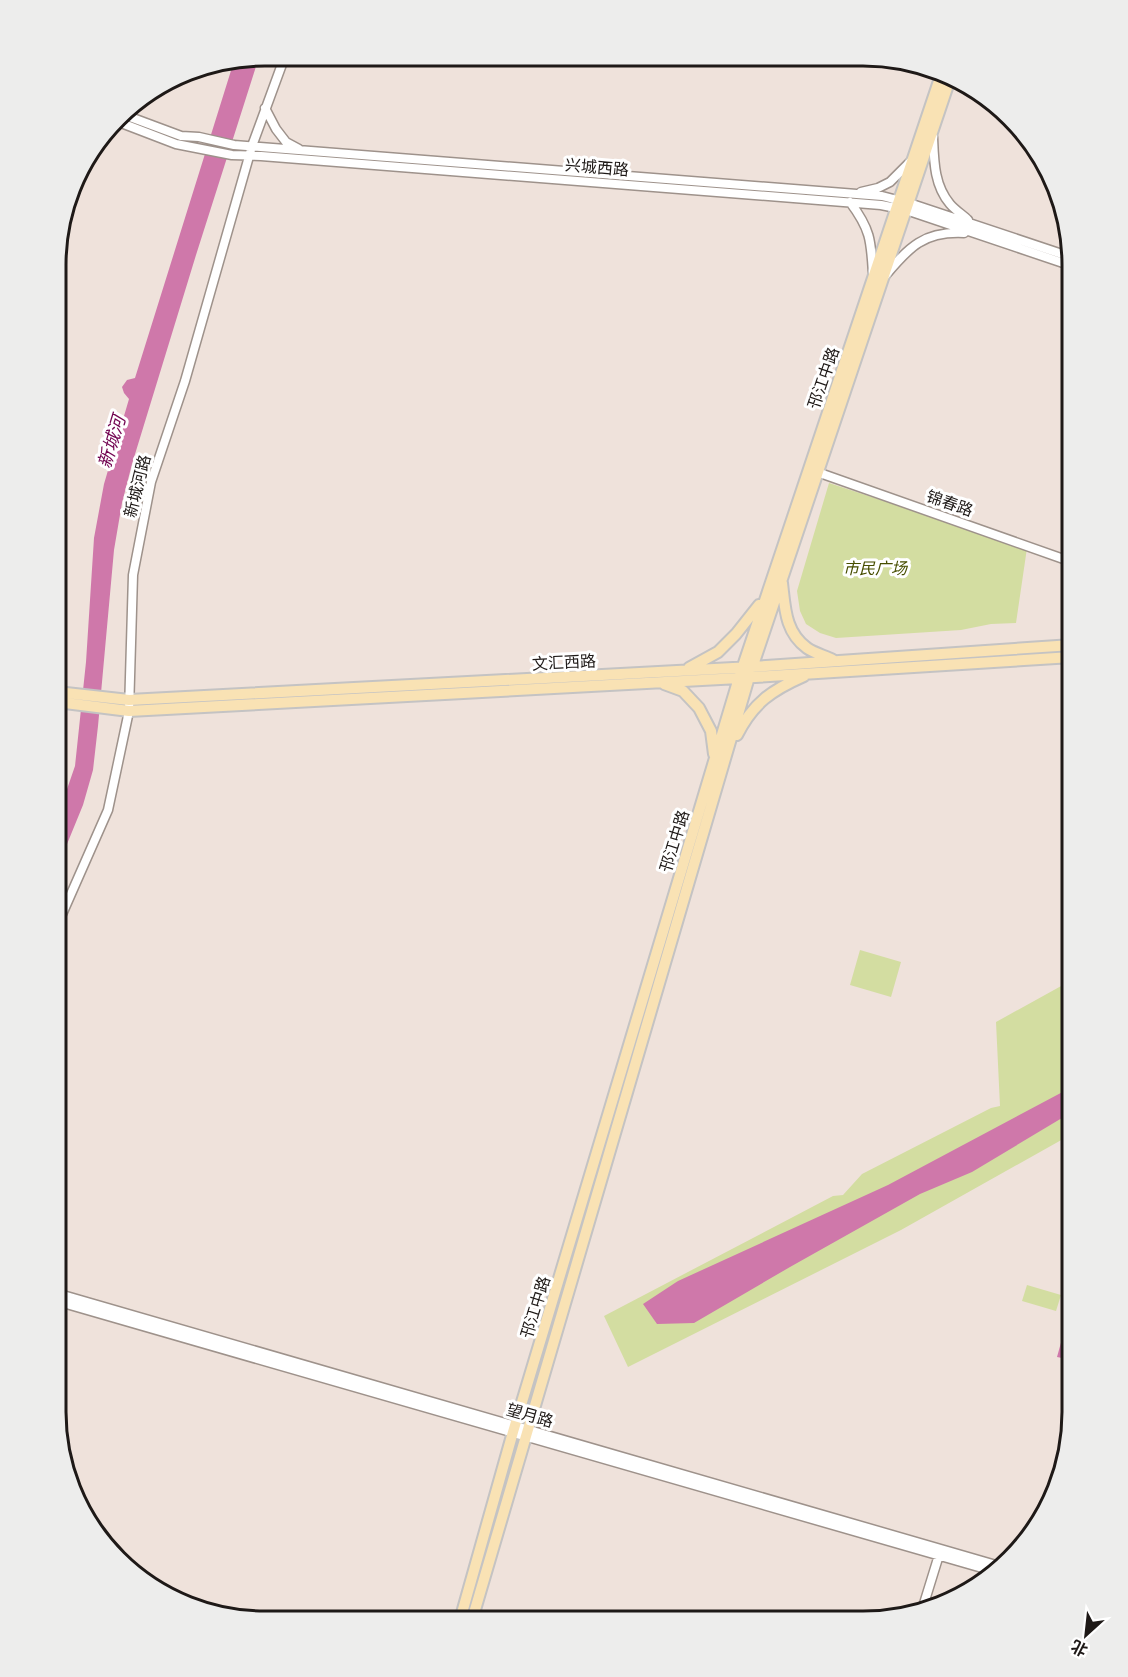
<svg xmlns="http://www.w3.org/2000/svg" width="1128" height="1677" font-family="'Noto Serif','Noto Sans SC',serif">
<style>
.green{fill:#d3dda1}
.water{fill:#cf78aa}
.lines{fill:none;stroke-linecap:round;stroke-linejoin:round}
.minor-casing{stroke:#9e928b;stroke-width:11}
.major-casing{stroke:#c4c3c3;stroke-width:14}
.minor{stroke:#fff;stroke-width:8}
.major{stroke:#f9e2b4;stroke-width:10}
.labels{text-anchor:middle;stroke-width:6;stroke-linejoin:round;paint-order:stroke}
.street-label{font-size:16px;fill:#1e1917;stroke:#fff}
.park-label{font-size:16px;font-style:italic;fill:#474e00;stroke:#fff}
.water-label{font-size:18px;font-style:italic;fill:#720451;stroke:#fff}
.rim{fill:none;stroke:#1e1917;stroke-width:3}
</style>
<rect width="100%" height="100%" fill="#efe2db"/>
<path class="green" d="M829 483 1027 548 1016 623 991 624 961 630 836 638 820 633 806 624 800 611 797 591Z
M860 950 901 962 891 997 850 985Z
M1072 980V1134L901 1230 628 1367 604 1316 833 1196 843 1195 862 1174 991 1108 1000 1106 996 1022Z
M1027 1285 1061 1295 1056 1311 1022 1301Z"/>
<path class="water" d="M259 57 196 255 132 464 122 503 114 550 98 726 93 770 83 805 56 871V821L75 766 86 662 94 538 104 484 129 399 124 393 122 387 127 380 135 378 234 61Z
M1072 1087V1112L972 1172 920 1194 790 1267 694 1323 657 1324 643 1304 678 1281 888 1185Z
M1062 1339 1072 1342V1360L1057 1357Z
M1067 1400 1072 1401V1424L1061 1420Z"/>
<g class="lines">
<defs>
<path id="minor" d="M265 108 276 129 286 142 299 149
M122 114 181 136 199 137 234 145 882 196 909 203 1071 257
M116 121 176 144 232 155 261 156 881 205 906 210 1072 266
M933 137C934 161 934 185 950 204 955 210 963 215 968 220
M861 192 878 188 890 182 912 160
M850 202C871 230 871 241 873 274
M885 276C909 247 924 231 964 233
M817 472 1072 562
M56 928 108 810 129 711 133 575 151 482 185 381 252 146 285 56
M56 1293 996 1565
M56 1301 989 1570
M922 1610 939 1555"/>
<path id="major" d="M782 583C785 608 785 632 807 648 814 653 825 656 833 660
M689 668 718 652 736 634 759 605
M664 684 683 691 699 708 711 731 714 754
M57 692 129 700 752 667 1072 645
M57 702 129 711 739 678 1072 657
M737 735C753 703 772 690 804 676
M460 1620 513 1432 739 678 940 78
M472 1620 749 677 949 82"/>
</defs>
<use href="#minor" class="minor-casing"/>
<use href="#major" class="major-casing"/>
<use href="#minor" class="minor"/>
<use href="#major" class="major"/>
</g>
<g class="labels">
<g class="street-label">
<text transform="translate(597 167) rotate(5)" y="6">兴城西路</text>
<text transform="translate(823 378) rotate(-71)" y="6">邗江中路</text>
<text transform="translate(137 486) rotate(-76)" y="6">新城河路</text>
<text transform="translate(950 503) rotate(19)" y="6">锦春路</text>
<text transform="translate(564 662) rotate(-3)" y="6">文汇西路</text>
<text transform="translate(674 841) rotate(-73)" y="6">邗江中路</text>
<text transform="translate(535 1307) rotate(-73)" y="6">邗江中路</text>
<text transform="translate(530 1415) rotate(16)" y="6">望月路</text>
</g>
<g class="park-label">
<text x="875" y="574">市民广场</text>
</g>
<g class="water-label">
<text transform="translate(112 442) rotate(-73)" y="6">新城河</text>
</g>
</g>
<path d="M0 0H1128V1677H0ZM265 66H863A199 199 0 0 1 1062 265V1412A199 199 0 0 1 863 1611H265A199 199 0 0 1 66 1412V265A199 199 0 0 1 265 66Z" fill="#ededec" fill-rule="evenodd"/>
<path class="rim" d="M265 66H863A199 199 0 0 1 1062 265V1412A199 199 0 0 1 863 1611H265A199 199 0 0 1 66 1412V265A199 199 0 0 1 265 66Z"/>
<g transform="translate(1086 1635) rotate(207)" stroke="#ffffff" stroke-width="4.5" paint-order="stroke">
<path d="M0-4.5L10 22L0 15L-10 22Z" fill="#1e1917"/>
<text y="-9" font-size="16" font-weight="bold" text-anchor="middle" fill="#1e1917">北</text>
</g>
</svg>
